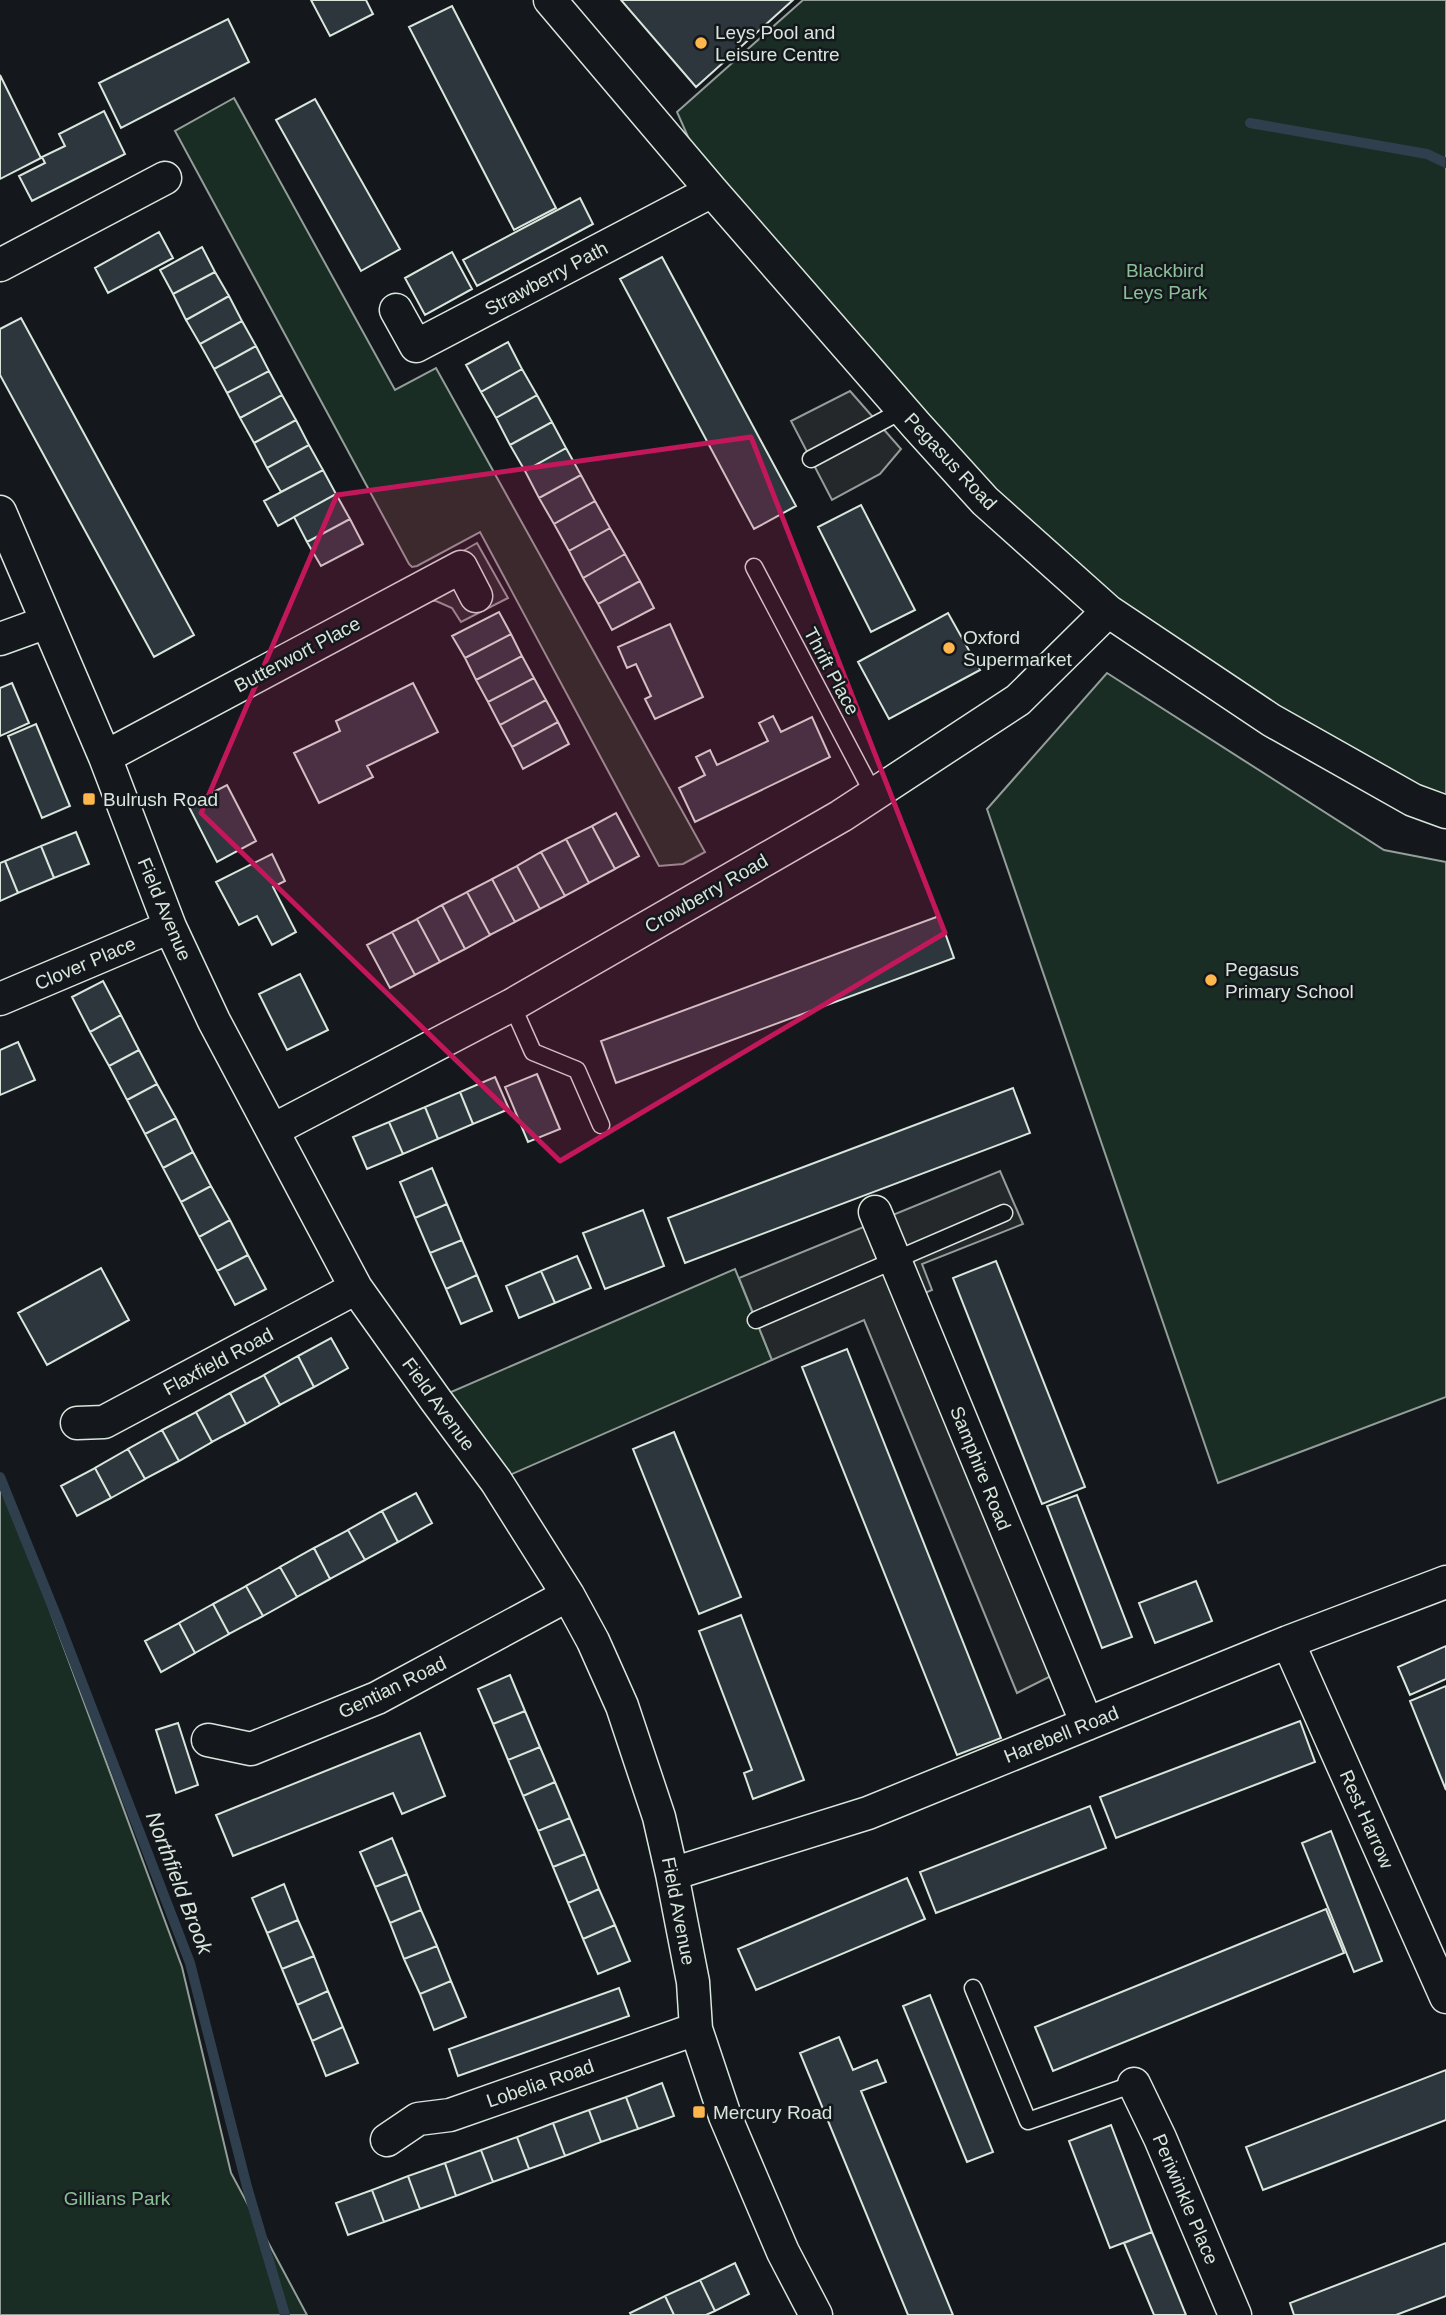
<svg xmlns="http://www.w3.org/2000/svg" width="1446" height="2315" font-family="Helvetica,sans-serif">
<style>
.green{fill:#1a2d24;stroke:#939e99;stroke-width:2}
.parking{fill:#24282b;stroke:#939e99;stroke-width:2}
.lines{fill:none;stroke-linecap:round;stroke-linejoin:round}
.stream{stroke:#2f3f4d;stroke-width:10}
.building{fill:#2c363c;stroke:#d8e6dc;stroke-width:2}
.service-casing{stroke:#d8e6dc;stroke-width:19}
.minor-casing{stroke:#d8e6dc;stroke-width:35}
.service{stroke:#14181c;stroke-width:16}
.minor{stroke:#14181c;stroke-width:32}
.marked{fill:#c2185b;fill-opacity:0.2;stroke:#c2185b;stroke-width:5;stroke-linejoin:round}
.poi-dot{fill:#ffb74d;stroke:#14181c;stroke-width:2.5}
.labels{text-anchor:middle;stroke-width:5;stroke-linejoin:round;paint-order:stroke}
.poi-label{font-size:19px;fill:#d8e6dc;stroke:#14181c;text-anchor:start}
.park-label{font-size:19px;fill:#8ac095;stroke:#14181c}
.street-label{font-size:19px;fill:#d8e6dc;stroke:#14181c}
.water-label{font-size:21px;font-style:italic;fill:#d8e6dc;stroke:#14181c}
</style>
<rect width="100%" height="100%" fill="#14181c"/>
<path class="green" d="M803 0H1446V812L1108 611 712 191 677 112Z
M234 98 395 390 436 368 705 852 683 864 659 866 480 532 417 566 412 567 409 564 175 131Z
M1107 673 1384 850 1446 862V1397L1218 1483 987 809Z
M735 1269 772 1360 496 1481 435 1399Z
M0 1475 182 1967 231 2173 307 2315H0Z"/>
<path class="parking" d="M850 391 901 449 880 474 832 500 791 421Z
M477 543 508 598 461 622 452 608 436 601H429L415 578Z
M1000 1171 1023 1224 922 1264 932 1290 902 1303 1051 1676 1017 1693 864 1320 772 1360 739 1278Z"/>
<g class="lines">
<path class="stream" d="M1250 123 1427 154 1446 163
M0 1477 58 1620 190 1963 247 2187 285 2315"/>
</g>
<path class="building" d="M311 0H366L373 14 330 36Z
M621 0H793L696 87Z
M452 6 556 208 514 230 409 27Z
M228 19 249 62 121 128 99 83Z
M0 75 41 158 0 179Z
M315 99 400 249 361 271 276 120Z
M104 111 125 154 32 201 19 176 45 163 42 157 65 146 59 134Z
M580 198 593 224 477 286 463 260Z
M159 232 173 258 108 293 95 268Z
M202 247 215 272 173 294 160 270Z
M452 252 472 289 425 315 405 278Z
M662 257 796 506 754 529 620 279Z
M215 272 229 296 186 320 173 294Z
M229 296 242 321 200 344 186 320Z
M21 318 194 635 154 657 0 375V329Z
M242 321 256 346 214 369 200 344Z
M508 342 522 369 481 392 466 365Z
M256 346 269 371 227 393 214 369Z
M522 369 537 395 496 418 481 392Z
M269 371 282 395 240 418 227 393Z
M282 395 296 420 254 443 240 418Z
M537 395 552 422 510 445 496 418Z
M296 420 309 445 267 468 254 443Z
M552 422 566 448 525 471 510 445Z
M309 445 323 470 281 492 267 468Z
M566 448 581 475 539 498 525 471Z
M323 470 336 494 278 526 264 501Z
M581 475 595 501 554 524 539 498Z
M336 494 350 519 307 542 294 517Z
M595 501 610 528 569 551 554 524Z
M861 505 915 610 871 632 818 527Z
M350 519 363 544 321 566 307 542Z
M610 528 625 554 583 578 569 551Z
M625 554 640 581 598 604 583 578Z
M640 581 654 608 612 630 598 604Z
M499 612 511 634 465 658 452 636Z
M948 613 980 670 889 719 858 662Z
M670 624 703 697 655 719 645 699 651 696 636 664 627 668 618 647Z
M511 634 522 656 476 680 465 658Z
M522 656 534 678 488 702 476 680Z
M534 678 546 700 500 725 488 702Z
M12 683 29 723 0 736V688Z
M413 683 438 732 367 766 373 777 319 803 294 753 340 731 336 721Z
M546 700 558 722 512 747 500 725Z
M773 716 781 732 812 717 830 757 695 822 679 788 705 775 696 757 710 750 717 765 768 741 759 723Z
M558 722 569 744 523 769 512 747Z
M36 724 70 806 42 818 8 736Z
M227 785 256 841 217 862 188 805Z
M616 813 639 856 615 869 592 826Z
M592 826 615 869 589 883 566 839Z
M76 832 89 864 54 878 41 846Z
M566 839 589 883 565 896 541 852Z
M41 846 54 878 18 893 5 861Z
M541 852 565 896 540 909 517 866Z
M272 854 285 881 273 887 296 932 272 945 257 916 239 925 216 882Z
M5 861 18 893 0 901V863Z
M517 866 540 909 515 922 492 879Z
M492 879 515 922 490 935 467 892Z
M467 892 490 935 465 949 442 905Z
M442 905 465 949 440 962 417 919Z
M939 916 954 958 616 1083 601 1041Z
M417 919 440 962 415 975 392 932Z
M392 932 415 975 390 988 367 945Z
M300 974 328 1030 287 1050 259 994Z
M103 981 121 1015 90 1032 72 997Z
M121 1015 139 1050 109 1066 90 1032Z
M18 1042 35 1080 0 1095V1050Z
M139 1050 157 1084 127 1100 109 1066Z
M537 1074 560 1129 528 1142 505 1087Z
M495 1077 509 1109 473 1124 460 1092Z
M157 1084 176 1118 145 1134 127 1100Z
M1013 1088 1030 1133 685 1263 668 1218Z
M460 1092 473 1124 438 1139 425 1107Z
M425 1107 438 1139 403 1154 389 1122Z
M176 1118 193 1152 163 1168 145 1134Z
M389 1122 403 1154 367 1169 353 1137Z
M193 1152 211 1186 181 1202 163 1168Z
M432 1168 447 1204 415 1218 400 1182Z
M211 1186 230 1220 199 1237 181 1202Z
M447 1204 462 1240 430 1253 415 1218Z
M643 1210 664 1266 605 1289 583 1233Z
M230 1220 248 1255 217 1271 199 1237Z
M462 1240 477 1275 446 1289 430 1253Z
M248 1255 266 1289 235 1305 217 1271Z
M577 1256 591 1288 555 1303 541 1271Z
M996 1261 1085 1487 1042 1504 953 1278Z
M101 1268 129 1320 47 1365 18 1313Z
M541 1271 555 1303 519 1318 506 1286Z
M477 1275 492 1311 461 1324 446 1289Z
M331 1338 348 1368 314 1387 298 1356Z
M847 1349 1001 1738 957 1755 802 1367Z
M298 1356 314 1387 280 1405 264 1375Z
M264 1375 280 1405 246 1424 230 1393Z
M230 1393 246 1424 212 1442 196 1412Z
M196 1412 212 1442 179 1461 162 1430Z
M162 1430 179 1461 145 1479 128 1449Z
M674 1432 741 1597 699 1614 633 1449Z
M128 1449 145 1479 111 1498 95 1468Z
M95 1468 111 1498 77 1516 61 1486Z
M416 1493 432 1523 398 1542 382 1511Z
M1077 1495 1132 1637 1102 1648 1047 1506Z
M382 1511 398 1542 365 1560 348 1530Z
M348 1530 365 1560 330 1579 314 1548Z
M314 1548 330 1579 297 1597 280 1567Z
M280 1567 297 1597 263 1616 246 1586Z
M1196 1581 1212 1621 1155 1643 1139 1603Z
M246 1586 263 1616 229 1634 213 1604Z
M213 1604 229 1634 195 1653 179 1623Z
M741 1615 804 1780 753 1799 744 1773 752 1770 699 1631Z
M179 1623 195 1653 161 1672 145 1641Z
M1446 1646V1679L1410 1695 1398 1667Z
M510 1675 525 1711 493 1724 478 1689Z
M1446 1686V1790L1410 1701Z
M525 1711 540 1747 508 1760 493 1724Z
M1300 1721 1315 1762 1116 1838 1100 1797Z
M178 1723 198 1785 176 1793 156 1730Z
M420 1733 445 1796 402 1814 393 1793 233 1856 216 1815Z
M540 1747 555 1782 523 1796 508 1760Z
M555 1782 570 1818 538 1831 523 1796Z
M1090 1806 1106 1848 936 1913 920 1872Z
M570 1818 585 1854 553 1867 538 1831Z
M1331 1831 1382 1961 1354 1972 1302 1843Z
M392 1838 407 1874 375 1887 360 1852Z
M585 1854 599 1889 568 1903 553 1867Z
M407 1874 421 1910 390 1923 375 1887Z
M907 1878 925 1919 756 1990 738 1949Z
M284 1884 298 1920 267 1933 252 1898Z
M599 1889 615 1925 583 1939 568 1903Z
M1326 1909 1344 1953 1053 2071 1035 2027Z
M421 1910 437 1946 404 1959 390 1923Z
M298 1920 314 1956 282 1969 267 1933Z
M615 1925 630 1961 598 1974 583 1939Z
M437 1946 451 1981 420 1994 404 1959Z
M314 1956 328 1991 297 2005 282 1969Z
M451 1981 466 2017 434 2030 420 1994Z
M619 1988 629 2016 458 2076 449 2049Z
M328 1991 343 2027 312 2041 297 2005Z
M930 1995 993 2152 967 2162 903 2006Z
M343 2027 358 2063 326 2076 312 2041Z
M839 2037 853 2070 877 2060 886 2082 861 2091 953 2315H908L800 2053Z
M1446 2070V2120L1263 2190 1246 2147Z
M662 2083 674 2116 638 2129 626 2097Z
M626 2097 638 2129 601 2142 589 2110Z
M589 2110 601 2142 565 2156 553 2123Z
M553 2123 565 2156 529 2169 517 2137Z
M1111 2125 1152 2232 1110 2248 1069 2141Z
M517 2137 529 2169 493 2182 481 2150Z
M481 2150 493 2182 456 2196 445 2163Z
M445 2163 456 2196 420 2209 408 2176Z
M408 2176 420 2209 384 2222 372 2190Z
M372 2190 384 2222 348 2235 336 2203Z
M1152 2232 1186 2315H1154L1124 2243Z
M1446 2243V2296L1396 2315H1294L1290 2303Z
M735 2263 749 2294 715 2311 700 2280Z
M700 2280 715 2311 706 2315H674L665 2296Z
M665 2296 674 2315H631L630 2313Z"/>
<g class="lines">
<defs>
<path id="service" d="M811 459 903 410
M754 567 874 795
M512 1005 533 1052 577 1070 601 1125
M756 1320 1004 1213
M973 1988 1028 2121 1134 2084"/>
<path id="minor" d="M550 0 712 191 917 426 985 501 1108 611 1271 720 1413 800 1446 812
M0 265 165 178
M396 310 416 346 712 191
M0 512 105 757 170 927 214 1021 356 1288 435 1399 496 1481 568 1595 593 1641 622 1706 659 1817 672 1874 693 1982 696 2029 725 2116 783 2252 816 2315
M0 639 47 622
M105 757 461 567 476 596
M0 999 170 927
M273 1130 512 1005 841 816 1018 700 1108 611
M875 1212 1087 1724
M77 1423 104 1422 356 1288
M1288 1642 1446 1997
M208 1740 251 1749 377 1698 568 1595
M672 1874 868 1813 1288 1642 1446 1582
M1134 2084 1160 2138 1235 2315
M387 2140 418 2119 450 2115 696 2029"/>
</defs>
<use href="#service" class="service-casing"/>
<use href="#minor" class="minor-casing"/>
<use href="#service" class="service"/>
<use href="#minor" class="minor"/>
</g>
<path class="marked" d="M751 437 945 933 560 1161 201 813 337 495Z"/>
<g class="poi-dot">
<circle cx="701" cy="43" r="7"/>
<circle cx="949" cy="648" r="7"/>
<rect x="82" y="792" width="14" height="14" rx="3.5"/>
<circle cx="1211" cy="980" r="7"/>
<rect x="692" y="2105" width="14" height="14" rx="3.5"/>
</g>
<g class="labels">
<g class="poi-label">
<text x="715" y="39">Leys Pool and<tspan x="715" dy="22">Leisure Centre</tspan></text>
<text x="963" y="644">Oxford<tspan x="963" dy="22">Supermarket</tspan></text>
<text x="103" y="806">Bulrush Road</text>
<text x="1225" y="976">Pegasus<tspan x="1225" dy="22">Primary School</tspan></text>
<text x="713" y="2119">Mercury Road</text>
</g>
<g class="park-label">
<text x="1165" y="277">Blackbird<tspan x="1165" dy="22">Leys Park</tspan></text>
<text x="117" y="2205">Gillians Park</text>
</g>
<g class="street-label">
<text transform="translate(546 278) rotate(-28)" y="7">Strawberry Path</text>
<text transform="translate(951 461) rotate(47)" y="7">Pegasus Road</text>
<text transform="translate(297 654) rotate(-28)" y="7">Butterwort Place</text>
<text transform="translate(832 671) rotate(62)" y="7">Thrift Place</text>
<text transform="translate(706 893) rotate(-30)" y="7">Crowberry Road</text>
<text transform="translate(165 909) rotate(67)" y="7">Field Avenue</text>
<text transform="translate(85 963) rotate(-23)" y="7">Clover Place</text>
<text transform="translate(218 1361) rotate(-28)" y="7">Flaxfield Road</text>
<text transform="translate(439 1404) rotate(54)" y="7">Field Avenue</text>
<text transform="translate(981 1468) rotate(68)" y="7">Samphire Road</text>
<text transform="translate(392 1687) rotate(-26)" y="7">Gentian Road</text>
<text transform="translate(1061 1734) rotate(-22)" y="7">Harebell Road</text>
<text transform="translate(1367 1819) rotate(66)" y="7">Rest Harrow</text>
<text transform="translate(679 1911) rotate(79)" y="7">Field Avenue</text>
<text transform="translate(540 2083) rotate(-19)" y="7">Lobelia Road</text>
<text transform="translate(1186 2199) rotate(67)" y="7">Periwinkle Place</text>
</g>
<g class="water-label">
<text transform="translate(179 1883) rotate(69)" y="7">Northfield Brook</text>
</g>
</g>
</svg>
